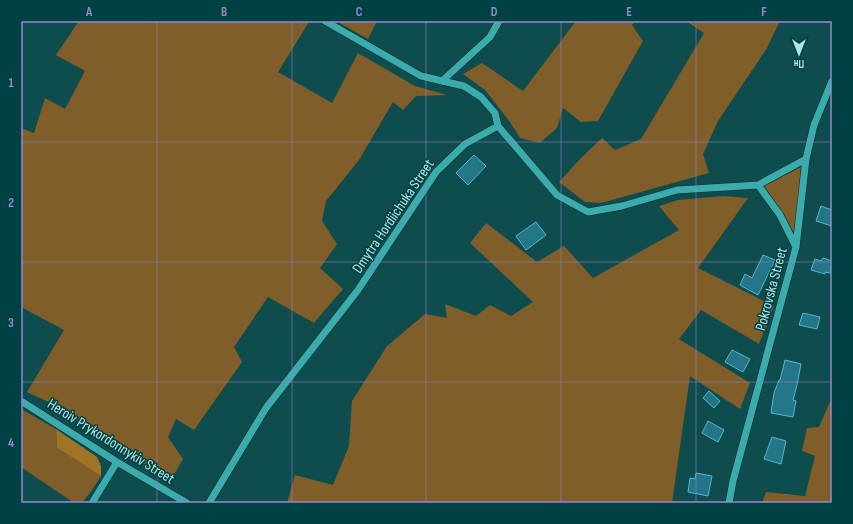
<svg xmlns="http://www.w3.org/2000/svg" width="853" height="524" font-family="'Sofia Sans Condensed',sans-serif">
<style>
.green{fill:#7f5e2a}
.forest{fill:#a17325}
.building{fill:#237588;stroke:#53b7cf}
.lines{fill:none;stroke-linecap:round;stroke-linejoin:round}
.minor-casing{stroke:#0c2f30;stroke-width:8}
.minor{stroke:#3babad;stroke-width:7}
.grid{fill:none;stroke:#9788d1;stroke-width:1;stroke-opacity:0.55}
.labels{text-anchor:middle;stroke-width:3;stroke-linejoin:round;paint-order:stroke}
.street-label{font-size:15px;fill:#b3e3e3;stroke:#004243}
.neatline{fill:none;stroke:#9788d1;stroke-width:1.5}
.grid-label{font-size:13px;text-anchor:middle;font-weight:bold;fill:#9788d1}
</style>
<rect width="100%" height="100%" fill="#0f4c4d"/>
<path class="green" d="M79 21H306L309 22 278 72 332 103 358 53 415 86 447 95 416 96 403 110 393 102 359 160 326 201 322 221 337 244 320 268 343 289 314 323 268 297 234 347 242 362 194 430 176 419 168 437 183 459 173 476 115 451 66 410 27 392 64 330 21 307V128L34 133 45 98 65 109 85 71 56 55Z
M336 21H377L368 39Z
M576 21H635L632 25 643 41 598 121 581 122 563 108 557 128 540 143 520 138 510 122 485 90 463 74 482 63 523 91Z
M686 21H780L767 48 718 121 703 154 709 173 601 203 585 202 559 182 580 159 602 138 615 150 641 139 704 33Z
M801 167 795 236 784 214 764 186Z
M723 196 748 198 698 268 774 306 759 344 701 310 679 339 750 383 740 409 690 376 672 503H287L295 475 333 485 349 446 352 401 387 346 425 314 447 318 445 304 476 316 490 305 511 316 533 302 470 243 486 223 537 262 564 246 593 278 679 230 659 206 678 200Z
M832 397V503H762L766 492 805 496 815 456 802 451 807 428 819 427Z
M21 409 56 429 57 448 101 476 92 490 82 503H74L21 467Z"/>
<path class="forest" d="M56 429 97 457 101 466V476L57 448Z"/>
<path class="building" d="M474 155 486 166 468 185 456 173Z
M821 206 832 210V226L816 221Z
M536 222 546 235 526 250 516 236Z
M763 255 775 260 758 295 740 285 745 274 752 278Z
M823 258 832 261 830 273 825 272V274L811 270 815 259 821 261Z
M803 313 820 317 817 329 799 325Z
M732 350 750 359 743 372 725 362Z
M785 360 801 364 797 385 793 400 796 401 793 417 771 413 774 393 779 380H780Z
M709 391 720 401 714 408 703 398Z
M708 421 724 430 718 442 702 433Z
M772 437 786 441 781 464 764 459Z
M696 473 712 476 708 496 688 492 690 478 695 479Z"/>
<g class="lines">
<defs>
<path id="minor" d="M325 21 421 76 464 86 481 97 495 113 498 126
M442 81 490 37 499 21
M758 185 780 215 796 247
M21 401 117 462 187 503
M92 503 117 462
M209 503 266 408 358 290 436 172 465 144 498 126 557 195 588 212 622 206 677 190 758 185 806 159
M729 503 733 481 796 247 806 159 814 125 832 81"/>
</defs>
<use href="#minor" class="minor-casing"/>
<use href="#minor" class="minor"/>
</g>
<path class="grid" d="M157 21V503M292 21V503M426 21V503M561 21V503M696 21V503M21 142H832M21 262H832M21 382H832"/>
<g class="labels">
<g class="street-label">
<text transform="translate(393 216) rotate(-56)" y="5">Dmytra Hordiichuka Street</text>
<text transform="translate(771 289) rotate(-75)" y="5">Pokrovska Street</text>
<text transform="translate(111 441) rotate(32)" y="5">Heroiv Prykordonnykiv Street</text>
</g>
</g>
<rect width="853" height="524" fill="none" stroke="#004243" stroke-width="44"/>
<g transform="translate(799 54) rotate(180)" stroke="#004243" stroke-width="3" paint-order="stroke">
<path d="M0-3L7 15L0 10L-7 15Z" fill="#b3e3e3"/>
<text y="-6" font-size="11" font-weight="bold" text-anchor="middle" fill="#b3e3e3">Пн</text>
</g>
<rect x="22" y="22" width="809" height="480" class="neatline"/>
<g class="grid-label">
<text x="89" y="16">A</text>
<text x="224" y="16">B</text>
<text x="359" y="16">C</text>
<text x="494" y="16">D</text>
<text x="629" y="16">E</text>
<text x="764" y="16">F</text>
<text x="11" y="87">1</text>
<text x="11" y="207">2</text>
<text x="11" y="327">3</text>
<text x="11" y="447">4</text>
</g>
</svg>
